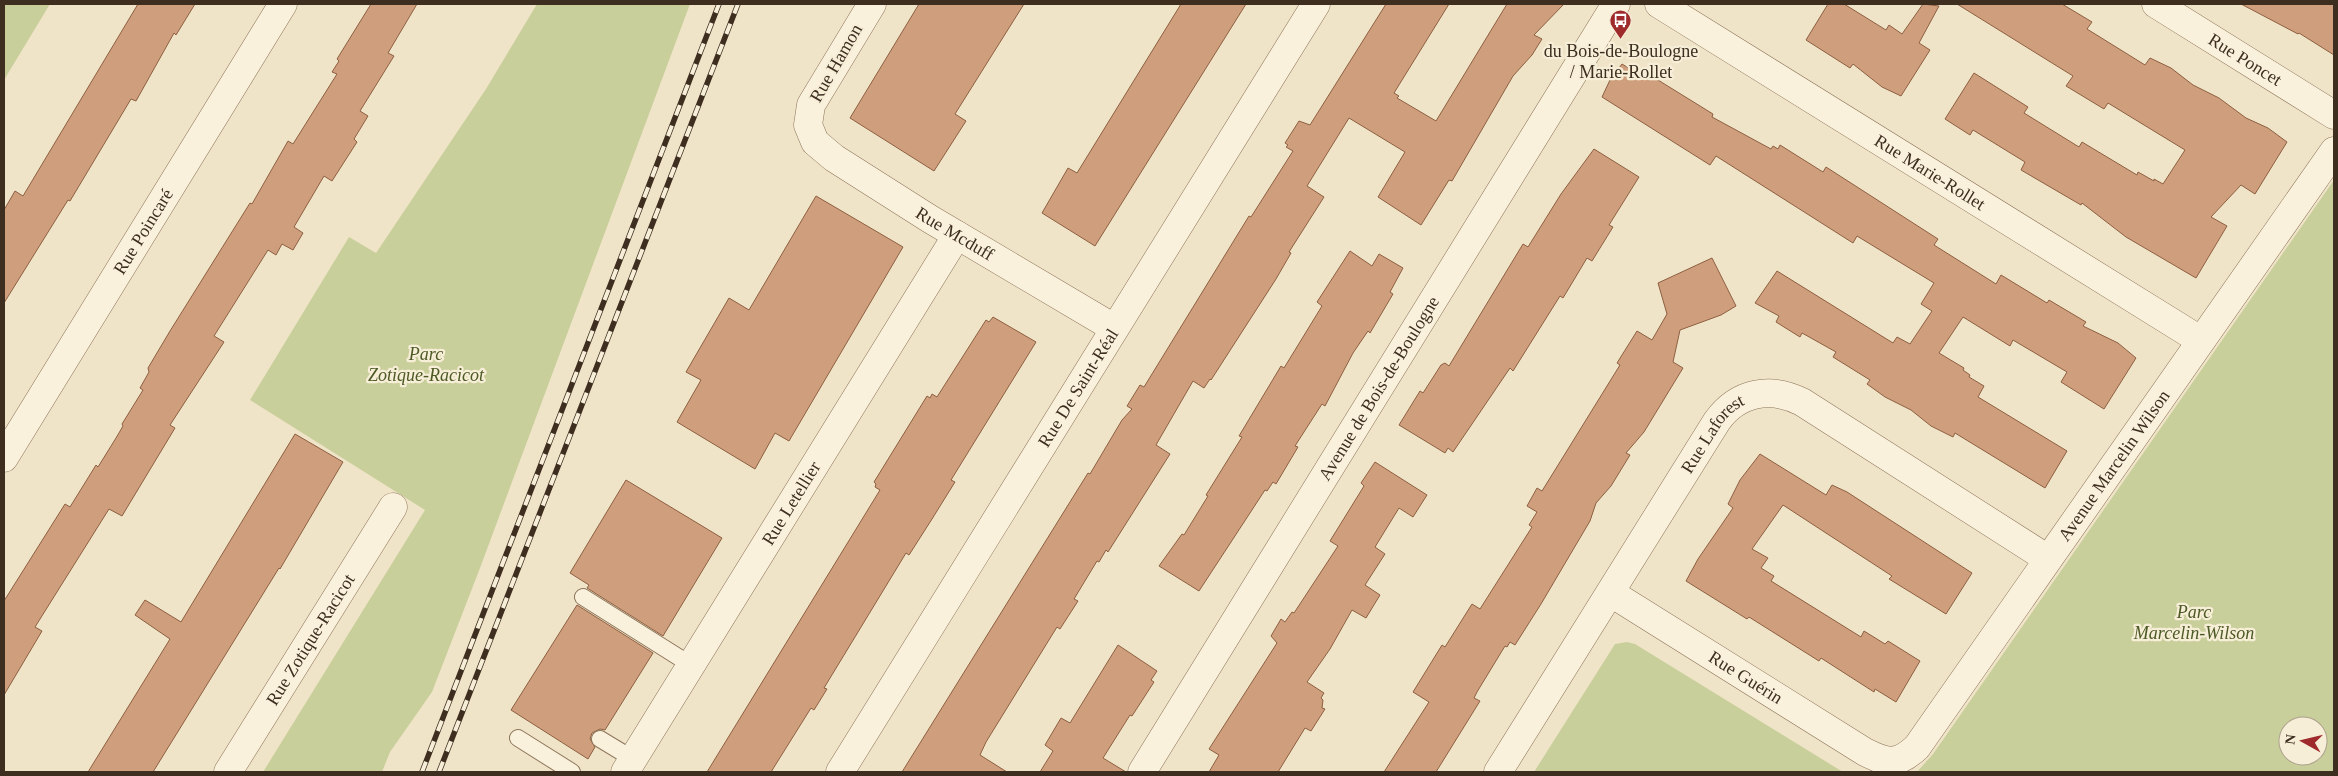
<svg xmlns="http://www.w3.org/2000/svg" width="2338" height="776" font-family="Georgia,serif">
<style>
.green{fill:#c9cf9b;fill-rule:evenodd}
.building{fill:#cf9f7d;stroke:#8d5f41}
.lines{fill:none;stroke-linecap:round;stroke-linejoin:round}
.lane-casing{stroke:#8d765c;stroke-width:18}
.street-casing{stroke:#8d765c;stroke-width:29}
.lane{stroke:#faf1dc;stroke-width:16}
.street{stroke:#faf1dc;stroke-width:28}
.rail-casing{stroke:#3d2e20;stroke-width:5.5}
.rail{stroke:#f7eed8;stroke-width:4;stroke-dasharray:11;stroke-linecap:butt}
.labels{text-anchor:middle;stroke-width:4.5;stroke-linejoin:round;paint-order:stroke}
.poi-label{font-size:18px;fill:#3d2e20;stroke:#f7eed8}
.street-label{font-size:18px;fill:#3d2e20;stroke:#f7eed8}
.park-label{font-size:18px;font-style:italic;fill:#4d5a26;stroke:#f7eed8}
</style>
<rect width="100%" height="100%" fill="#f0e4c8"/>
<path class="green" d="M4 4H50L4 80Z
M537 4H690L480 568 432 692 390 752 382 772H263L425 510 250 400 349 237 376 253 486 89Z
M2334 180V772H1917L1933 754ZM2288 726H2318V756H2288Z
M1627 642 1635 644 1843 772H1534L1615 644Z"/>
<path class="building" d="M138 4H195L176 35 174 33 136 101 131 99 70 201 68 200 4 303V210L15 191 23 196Z
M371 4H417L388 53 394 56 360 111 368 116 354 139 357 142 332 181 324 176 294 227 303 233 293 250 282 244 276 255 268 250 214 336 224 342 170 425 175 428 122 516 109 509 35 627 42 631 4 695V601L65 504 70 507 96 465 98 467 116 438 123 426 122 424 143 390 140 388 149 372 148 368 170 331 250 203 252 204 288 141 293 144 337 74 332 72 339 61 337 59Z
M919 4H1024L955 114 966 121 934 171 850 118Z
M1181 4H1246L1095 246 1042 213 1068 168 1077 173Z
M1386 4H1449L1394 93 1399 96 1397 98 1436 121 1507 4H1564L1534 35 1542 39 1532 55 1513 76 1452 181 1449 180 1421 225 1378 197 1405 152 1349 118 1307 186 1324 197 1289 252 1291 253 1276 279 1211 380 1210 379 1204 388 1193 381 1156 445 1170 454 1108 552 1106 550 1099 562 1097 561 1074 599 1078 601 1060 629 1057 627 986 742 980 755 1007 772H902L1088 473 1090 474 1122 420 1132 409 1127 406 1140 385 1144 387 1249 216 1251 217 1293 151 1286 147 1288 145 1285 143 1299 121 1310 125Z
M1828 4H1844L1886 30 1889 25 1902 34 1923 4 1939 6 1919 43 1930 50 1901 96 1882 87 1853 64 1850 68 1806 40Z
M1957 4H2062L2092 22 2087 29 2145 65 2150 58 2171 68 2193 85 2219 98 2246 118 2268 128 2287 142 2255 194 2241 185 2211 217 2227 226 2196 278 2126 237 2082 203 2081 205 2021 170 2025 162 1973 130 1970 135 1945 119 1974 73 2028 107 2024 113 2079 147 2082 142 2137 175 2138 172 2154 181V179L2163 184 2185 150 2108 103 2104 109 2066 86 2073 76Z
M2241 4H2334V55L2299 33 2298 34Z
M1622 64 1635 72 1637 69 1644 74 1645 72 1713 114 1712 117 1771 149 1773 146 1778 149 1780 145 1823 172 1826 167 1938 239 1934 245 1996 284 2001 275 2047 303 2049 300 2086 322 2083 326 2118 343 2136 358 2104 409 2061 382 2067 372 2013 340 2010 346 1963 317 1939 353 1964 368 1963 370 1970 375 1969 377 1984 386 1978 397 2067 451 2045 488 1955 433 1953 437 1931 426 1911 410 1885 397 1867 384 1870 380 1833 357 1836 352 1802 333 1800 337 1776 322 1779 316 1755 303 1777 271 1893 343 1897 337 1910 344 1932 311 1921 304 1934 283 1857 236 1853 243 1716 156 1710 165 1602 97 1610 80Z
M1594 149 1639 177 1609 225 1613 227 1592 261 1587 258 1563 298 1560 296 1513 371 1510 368 1453 452 1448 448 1445 453 1399 425 1420 391 1423 393 1441 365 1445 363 1449 366 1523 244 1528 247 1561 194Z
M816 196 903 247 789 441 775 433 755 469 677 422 701 380 686 372 729 298 749 310Z
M1350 251 1372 266 1379 254 1403 268 1390 292 1393 294 1370 333 1368 331 1353 353 1325 406 1322 404 1295 446 1298 447 1276 484 1273 482 1267 491 1265 490 1199 591 1159 566 1182 534 1184 535 1208 496 1206 495 1242 437 1239 436 1281 366 1284 368 1322 306 1317 302Z
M1712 258 1736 306 1721 315 1680 330 1673 362 1683 368 1644 432 1626 453 1630 455 1611 486 1596 503 1590 521 1541 604 1515 645 1510 642 1507 647 1505 646 1477 692 1474 698 1480 701 1436 772H1384L1429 702 1413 692 1442 645 1445 647 1472 604 1480 609 1532 527 1529 525 1537 512 1527 506 1537 488 1542 491 1620 365 1617 363 1637 331 1652 340 1667 314 1658 283Z
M993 317 1036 342 951 480 955 482 932 519 909 555 906 553 824 688 827 689 814 710 811 708 771 772H707L880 490 875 487 876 484 874 482 927 396 930 398 932 394 937 397 986 320 989 322Z
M295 434 343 462 280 569 279 568 153 772H88L170 639 135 615 145 600 181 622Z
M1760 454 1826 495 1832 485 1847 492 1972 573 1946 614 1889 579 1892 576 1783 505 1752 549 1768 558 1761 568 1774 576 1771 581 1861 637 1864 631 1885 644 1888 641 1920 661 1896 702 1875 689 1874 692 1821 658 1819 661 1749 617 1747 619 1686 581 1698 559 1733 508 1728 504 1740 480Z
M1375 462 1427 495 1413 517 1399 508 1375 547 1385 554 1365 585 1380 595 1366 618 1352 610 1330 649 1307 682 1324 693 1321 698 1323 700 1322 708 1325 709 1311 731 1305 728 1278 772H1209L1219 755 1209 749 1277 643 1271 636 1281 619 1285 622 1292 612 1294 613 1338 546 1330 541 1364 486 1361 483Z
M626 480 722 538 663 636 587 588 589 585 570 573Z
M577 605 653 653 605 730 600 729 592 733 590 739 595 747 588 759 511 710Z
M1118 645 1157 671 1151 680 1154 682 1132 716 1130 715 1103 758 1126 772H1040L1053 751 1045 745 1061 718 1070 723Z"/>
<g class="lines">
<defs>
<path id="lane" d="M583 597 691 665
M518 738 572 772
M600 739 633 759"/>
<g id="street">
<path id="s1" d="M872 4 811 105 808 125 815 142 834 158 930 219 1114 328"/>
<path id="s2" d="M1659 4 2200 340"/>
<path id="s3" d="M2156 4 2334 115"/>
<path id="s4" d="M4 458 283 4"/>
<path id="s5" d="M1611 593 1865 752C1887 763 1897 766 1917 747L2334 151"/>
<path id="s6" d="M228 772 393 507"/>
<path id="s7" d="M625 772 957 235"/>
<path id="s8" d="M840 772 1316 4"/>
<path id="s9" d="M1142 772 1616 4"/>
<path id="s10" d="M1498 772 1717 421C1738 392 1770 386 1802 402L2048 559"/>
</g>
</defs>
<use href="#lane" class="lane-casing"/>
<use href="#street" class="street-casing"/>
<use href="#lane" class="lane"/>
<use href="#street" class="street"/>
<defs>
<path id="rail" d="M422 772 719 4
M439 772 738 4"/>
</defs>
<use href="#rail" class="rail-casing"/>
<use href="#rail" class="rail"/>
</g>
<defs>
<symbol id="bus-pin" viewBox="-11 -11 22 30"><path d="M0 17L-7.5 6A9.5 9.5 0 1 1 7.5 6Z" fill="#9e2a2b" stroke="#f7eed8"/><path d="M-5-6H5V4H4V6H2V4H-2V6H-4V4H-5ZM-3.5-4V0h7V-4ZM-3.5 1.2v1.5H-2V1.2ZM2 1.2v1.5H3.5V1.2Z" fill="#fff"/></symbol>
</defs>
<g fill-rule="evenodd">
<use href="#bus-pin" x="1608" y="8" width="25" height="34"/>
</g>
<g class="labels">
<g class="poi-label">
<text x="1621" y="57">du Bois-de-Boulogne<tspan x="1621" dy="21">/ Marie-Rollet</tspan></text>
</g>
<g class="street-label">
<text dy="6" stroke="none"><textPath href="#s3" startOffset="105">Rue Poncet</textPath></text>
<text transform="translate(836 63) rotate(-60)" y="6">Rue Hamon</text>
<text dy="6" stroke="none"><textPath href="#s2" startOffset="319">Rue Marie-Rollet</textPath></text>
<text dy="6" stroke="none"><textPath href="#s4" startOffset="266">Rue Poincaré</textPath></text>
<text dy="6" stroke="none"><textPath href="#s1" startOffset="324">Rue Mcduff</textPath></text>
<text dy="6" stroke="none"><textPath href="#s8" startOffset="452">Rue De Saint-Réal</textPath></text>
<text dy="6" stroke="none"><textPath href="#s9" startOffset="451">Avenue de Bois-de-Boulogne</textPath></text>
<text dy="6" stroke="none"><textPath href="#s10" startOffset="401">Rue Laforest</textPath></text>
<text dy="6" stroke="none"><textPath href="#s5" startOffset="701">Avenue Marcelin Wilson</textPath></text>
<text dy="6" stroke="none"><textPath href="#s7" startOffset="316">Rue Letellier</textPath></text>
<text dy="6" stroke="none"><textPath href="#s6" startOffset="156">Rue Zotique-Racicot</textPath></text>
<text dy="6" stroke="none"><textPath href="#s5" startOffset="159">Rue Guérin</textPath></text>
</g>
<g class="park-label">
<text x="426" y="360">Parc<tspan x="426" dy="21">Zotique-Racicot</tspan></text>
<text x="2194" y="618">Parc<tspan x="2194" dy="21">Marcelin-Wilson</tspan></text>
</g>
</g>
<rect width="2338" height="776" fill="none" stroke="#3d2e20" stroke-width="10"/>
<g transform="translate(2303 741) rotate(278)"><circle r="24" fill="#f7eed8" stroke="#ada18e"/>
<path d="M0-4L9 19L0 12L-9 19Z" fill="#9e2a2b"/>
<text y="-8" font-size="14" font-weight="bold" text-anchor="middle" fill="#3d2e20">N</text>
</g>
</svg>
